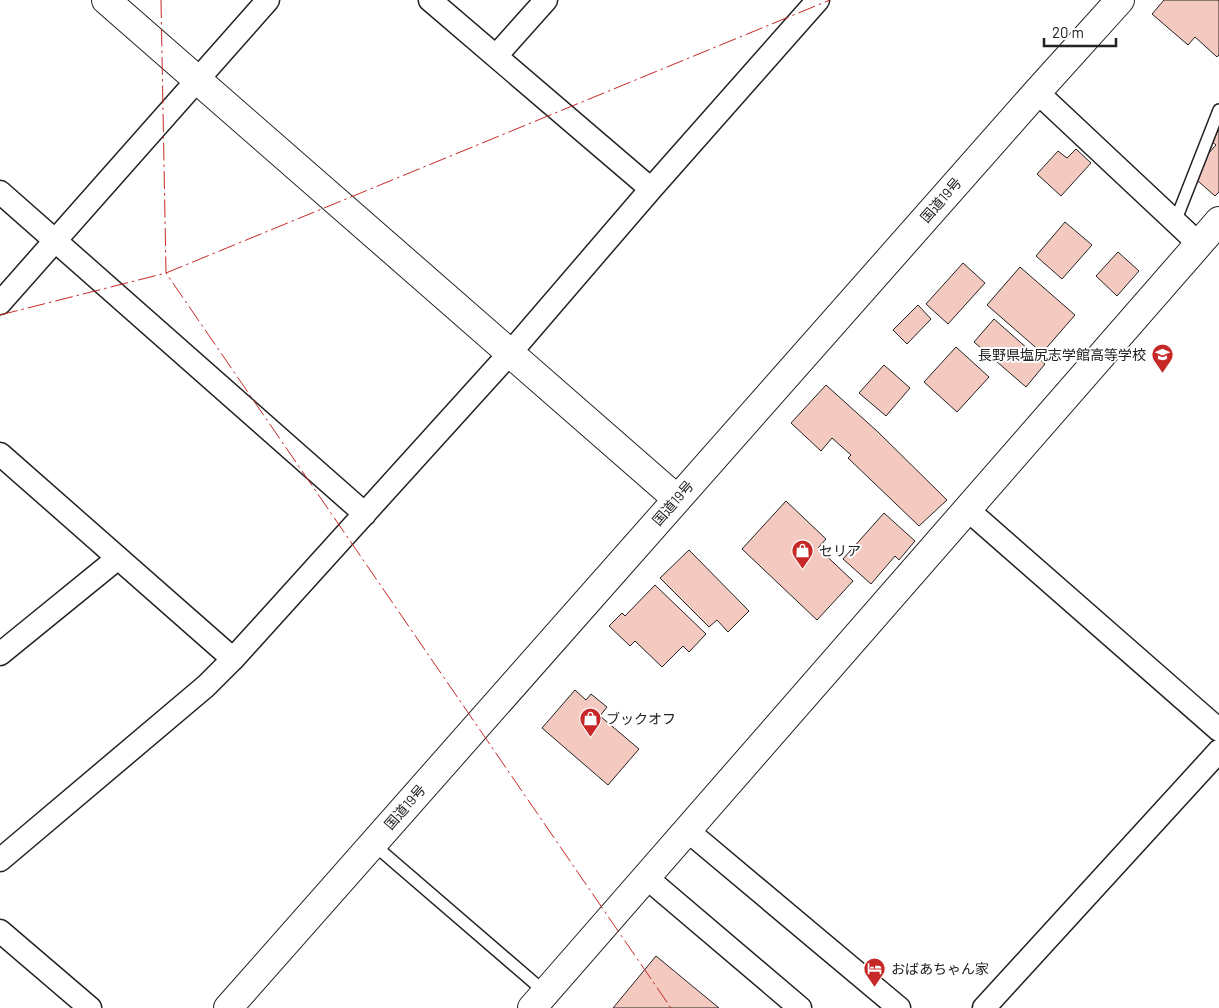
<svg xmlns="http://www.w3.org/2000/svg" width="1219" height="1008" font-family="Barlow,'Noto Sans JP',sans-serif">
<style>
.building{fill:#f3c9c0;stroke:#222}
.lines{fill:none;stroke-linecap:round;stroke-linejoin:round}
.lane-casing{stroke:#222;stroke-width:14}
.street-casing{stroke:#222;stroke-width:25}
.secondary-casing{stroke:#222;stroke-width:30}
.highway-casing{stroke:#222;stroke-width:30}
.lane{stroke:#fff;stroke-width:11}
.street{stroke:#fff;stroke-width:22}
.secondary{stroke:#fff;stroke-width:28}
.highway{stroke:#fff;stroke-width:28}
.power{stroke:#c62828;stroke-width:1;stroke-dasharray:18 4 2.5 4;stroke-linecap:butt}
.labels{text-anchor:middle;stroke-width:4;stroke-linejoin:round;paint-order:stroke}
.street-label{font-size:14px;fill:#222;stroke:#fff}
.poi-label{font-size:14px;fill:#222;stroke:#fff;text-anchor:start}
</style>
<rect width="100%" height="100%" fill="#fff"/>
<path class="building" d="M1164 0H1219V55L1217 57 1195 37 1188 45 1152 14Z
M1219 130V192L1215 196 1190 174 1216 145 1210 140Z
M1076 149 1091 163 1061 196 1037 174 1058 151 1067 158Z
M1065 222 1092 245 1062 279 1036 256Z
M1118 252 1139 271 1117 296 1096 276Z
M963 263 985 283 948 324 926 304Z
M1020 267 1075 315 1042 353 987 305Z
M918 305 931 319 907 344 893 330Z
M994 319 1045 364 1026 387 974 342Z
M956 347 989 377 957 412 924 382Z
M884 365 910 388 886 416 859 393Z
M826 385 878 432 947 500 919 526 848 458 851 455 832 438 821 451 791 423Z
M786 501 826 539 818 548 853 581 817 620 742 549Z
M884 513 915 541 899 560 895 556 871 584 843 559Z
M689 550 749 611 728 632 717 620 709 627 660 578Z
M655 585 706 634 689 652 683 646 662 667 635 641 630 646 609 626 622 613 625 616Z
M575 690 586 700 591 694 607 707 600 716 639 749 608 785 542 728Z
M656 956 719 1008H613Z"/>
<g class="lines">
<defs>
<path id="lane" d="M1175 222 1219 110
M373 844 546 993"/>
<path id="street" d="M430 0 651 189
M496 56 546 0
M1037 92 1199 244
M0 192 365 514
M0 303 268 0
M0 454 233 659 510 353 651 189 818 0
M968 510 1219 730
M0 654 118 558
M688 831 899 1008
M0 860 206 686 233 659
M647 878 800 1008
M0 931 90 1008
M984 1008 1219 751"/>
<path id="secondary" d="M106 0 677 499
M532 1008 1219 221"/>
<path id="highway" d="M228 1008 1037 92 1120 0"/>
</defs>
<use href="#lane" class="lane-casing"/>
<use href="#street" class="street-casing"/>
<use href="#secondary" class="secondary-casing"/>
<use href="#highway" class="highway-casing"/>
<use href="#lane" class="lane"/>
<use href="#street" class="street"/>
<use href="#secondary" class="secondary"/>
<use href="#highway" class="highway"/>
<path class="power" d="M161 0 166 273 671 1008
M0 315 166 273 830 0"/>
</g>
<defs>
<symbol id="school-pin" viewBox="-11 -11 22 30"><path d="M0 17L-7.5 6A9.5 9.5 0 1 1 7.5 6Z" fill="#c62828" stroke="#fff"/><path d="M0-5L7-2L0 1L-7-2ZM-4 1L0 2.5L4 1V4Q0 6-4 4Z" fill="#fff"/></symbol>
<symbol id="shop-pin" viewBox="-11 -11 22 30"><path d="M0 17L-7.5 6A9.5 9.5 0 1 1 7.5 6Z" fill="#c62828" stroke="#fff"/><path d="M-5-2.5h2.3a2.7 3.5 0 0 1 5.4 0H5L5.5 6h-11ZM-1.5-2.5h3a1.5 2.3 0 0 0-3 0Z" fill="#fff"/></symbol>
<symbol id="hotel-pin" viewBox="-11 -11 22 30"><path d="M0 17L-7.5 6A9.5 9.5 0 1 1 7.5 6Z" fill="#c62828" stroke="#fff"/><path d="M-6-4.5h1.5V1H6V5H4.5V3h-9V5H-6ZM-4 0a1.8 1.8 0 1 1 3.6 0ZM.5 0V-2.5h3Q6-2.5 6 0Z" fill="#fff"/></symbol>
</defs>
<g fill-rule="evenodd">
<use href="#school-pin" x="1150" y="342" width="25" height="34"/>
<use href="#shop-pin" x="790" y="538" width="25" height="34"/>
<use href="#shop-pin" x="578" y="706" width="25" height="34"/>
<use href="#hotel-pin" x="862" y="956" width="25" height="34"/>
</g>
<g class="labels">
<g class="street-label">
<text transform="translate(941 200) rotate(-49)" y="5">国道19号</text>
<text transform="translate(673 503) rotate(-49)" y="5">国道19号</text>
<text transform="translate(405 807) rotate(-49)" y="5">国道19号</text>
</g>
<g class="poi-label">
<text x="1146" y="360" text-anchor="end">長野県塩尻志学館高等学校</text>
<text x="819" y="556">セリア</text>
<text x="606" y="724">ブックオフ</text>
<text x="891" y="974">おばあちゃん家</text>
</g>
</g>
<path d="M1044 38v8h72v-8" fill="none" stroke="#222222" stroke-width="2.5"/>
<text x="1052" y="38" font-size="15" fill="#222222" stroke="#ffffff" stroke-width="4" paint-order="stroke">20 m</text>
</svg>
